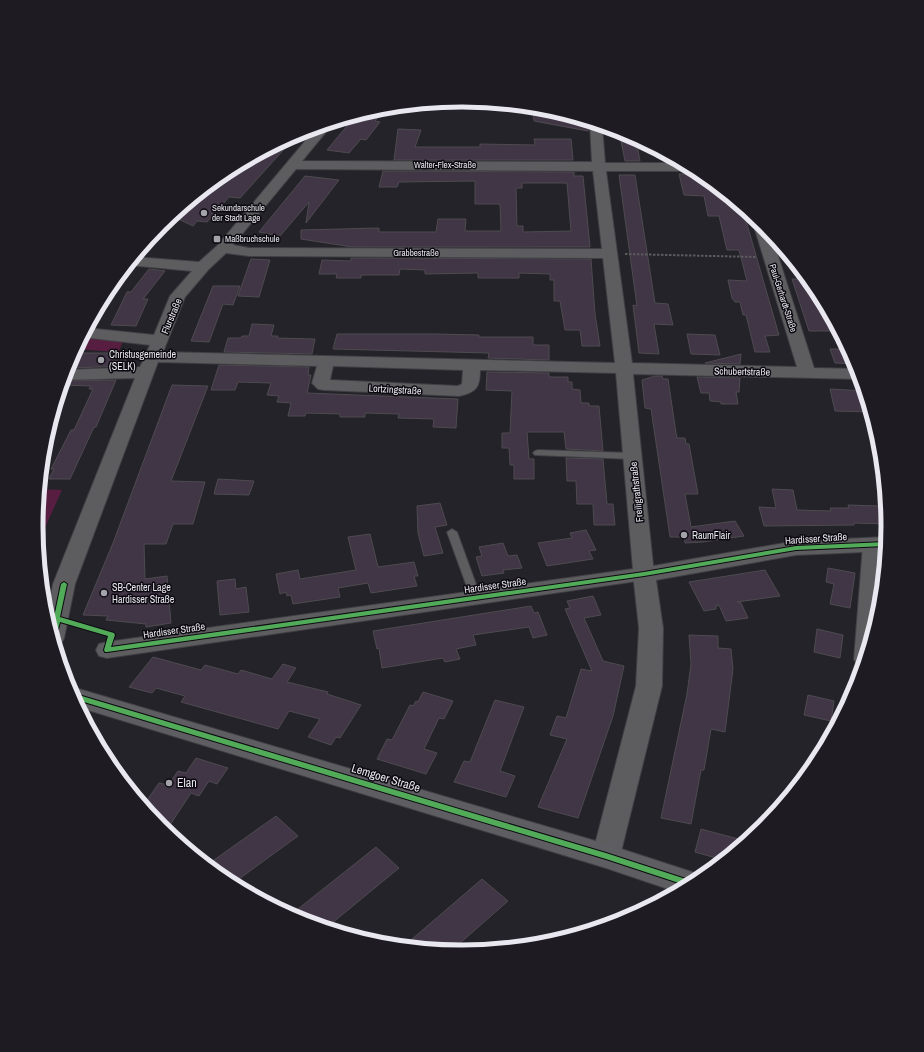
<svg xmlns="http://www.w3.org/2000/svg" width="924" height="1052" font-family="'Archivo Narrow',sans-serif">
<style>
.green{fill:#571e42}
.building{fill:#413645;stroke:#4e4b50;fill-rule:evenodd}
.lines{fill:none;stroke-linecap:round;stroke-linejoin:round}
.service-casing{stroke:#403f44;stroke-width:2}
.minor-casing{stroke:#403f44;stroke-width:2}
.tertiary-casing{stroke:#403f44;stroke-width:2}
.primary-casing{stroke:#403f44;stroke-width:2}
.path{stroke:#5b5b5e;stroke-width:2;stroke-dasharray:2.5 1.5;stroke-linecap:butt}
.service{fill:#5d5d5f;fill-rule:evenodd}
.minor{fill:#5d5d5f;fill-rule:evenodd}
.tertiary{fill:#5d5d5f;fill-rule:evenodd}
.primary{fill:#5e5e62;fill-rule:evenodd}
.cycleway-casing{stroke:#0c0a10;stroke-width:2}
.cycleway{fill:#51ab58;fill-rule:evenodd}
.poi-dot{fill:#a4a2aa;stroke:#0c0a10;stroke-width:1.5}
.labels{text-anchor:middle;stroke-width:3;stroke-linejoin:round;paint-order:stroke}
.far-street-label{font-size:9px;fill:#e9e7ef;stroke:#0c0a10}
.far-poi-label{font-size:9px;fill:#e9e7ef;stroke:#0c0a10;text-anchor:start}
.street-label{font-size:10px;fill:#e9e7ef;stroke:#0c0a10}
.poi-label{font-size:10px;fill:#e9e7ef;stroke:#0c0a10;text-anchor:start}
.near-street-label{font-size:12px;fill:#e9e7ef;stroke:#0c0a10}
.near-poi-label{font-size:12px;fill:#e9e7ef;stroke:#0c0a10;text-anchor:start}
.rim{fill:none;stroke:#e9e7ef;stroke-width:5}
</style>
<rect width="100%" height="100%" fill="#242329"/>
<path class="green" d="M83 336 123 341 119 351 114 352 76 349Z
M40 489 62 490 39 541 36 526Z"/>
<path class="building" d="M533 107 545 108 589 122 588 131 534 121Z
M379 108H385L375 121 380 122 366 140 361 139 349 153 327 150 356 115Z
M398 129 421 130 415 147H480V144L535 145 534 139H571L573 160H394Z
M295 135 296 136 240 198 229 197 207 222 197 221 193 226 172 216 226 172Z
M620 136H632L636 139 640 161H625Z
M383 171 574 172V176H583L590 247H352L301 239V230L379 228V232H436L438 219H466L465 231H501L500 204H475V181L399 182 397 187H379ZM522 183H567L571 231 523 232V226H517L516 188H522Z
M679 174H701L742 207 779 335 765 336 770 352H755L746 315H743L740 302H735L732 298 728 280 747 281 739 250H727L719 216H708L704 196 684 195Z
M619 175H635L655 303 668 304 673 325 654 324 659 354 639 353 633 305 637 306Z
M305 176 339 180 306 223 309 202 280 236 259 232Z
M351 258 591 259 595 314 600 346H582L580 330H565L560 301H554V280H550V274L519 273V278H478V273L425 274V270L400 269 399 275H361V278H336L337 274H319L322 260 351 261Z
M251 259 270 260 259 297 238 296Z
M149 269 165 271 143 299H148L136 326 111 325 127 292H131Z
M792 279H808L816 290 826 307 834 331H809Z
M213 286H240L233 305 223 304 209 342 191 341Z
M252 324 274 325 271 336H278L277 338 315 339 312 354 224 352 228 338H241L242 336H249Z
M337 334H436L479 335V337H533V345H549V360L488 358 489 353 333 349Z
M687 334 715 335 720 355 691 354Z
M830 349H848L856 364 835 363Z
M81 353H118L117 356 127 357 122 366 73 368Z
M741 354 740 364 705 363Z
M219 365 309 367 308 375H311L307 393 458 399 456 428 433 427 434 419 398 418 399 414 365 413V417H340V414L306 413 305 416H288L291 403 277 402 279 396 267 395 271 383 238 382 235 390H211Z
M487 372 549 373V377H568V382H572V389L580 390 581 403H589V406H599L603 451 566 449 564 432H527L529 459H534V479H514V465H510L509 448H502V433H510L512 391 486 390Z
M655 376H662L663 379H668L676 433 677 438H685L686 444H689L698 494H685L691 527 735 521 744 536 703 542 685 543 684 537H670L651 409 645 408 642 380Z
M697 377 740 378 739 392H736L738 404H721V402L710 401 709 393H701Z
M116 380 96 427H94L70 479H49L54 469H51L71 430H74L93 389H89L91 386 64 385 66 381Z
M172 385 208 386 171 481 205 482 193 524H173L166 544H144L145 579 167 576 171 623 146 627V624L106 620 108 616 83 615 113 543Z
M830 389 864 391 870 412 835 411Z
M566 458 603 459 607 504H613L615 525H594L593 504H577L576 481H567Z
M218 479 254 481 249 495 214 494Z
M772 489 793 490 797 510 831 511 830 508H849L848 505 879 506V509H886L888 524 854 523V525L764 526 759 507 776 508Z
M440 503 447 525 435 527 443 553 424 556 418 533 417 506Z
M586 530 596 550 589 551 593 559 547 566 538 543 572 538 570 533Z
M370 534 378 567 414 562 418 576H414L417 586 371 593 368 583 338 588 340 597 293 604 291 595 287 596 286 592 280 594 276 574 298 570 300 579 356 570 348 537Z
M503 543 508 556 517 555 522 568 503 570 504 573 482 576 476 557 482 556 479 547Z
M828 568 855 573 850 608 830 604 834 584 826 582Z
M765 570 780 596 737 602 741 603 748 618 726 621 719 605 716 606V609L704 611 689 582Z
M235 579 236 589 246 587 249 612 220 615 217 581Z
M593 596 601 615 584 618 603 661 624 666 613 716 578 818 538 807 567 739 550 735 557 716 566 718 581 669 592 671 565 609 570 608 567 601Z
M531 606 534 613 538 612 547 635 533 638 529 627 473 635 476 645 456 649 460 659 445 662 443 658 382 668 379 648 377 649 373 631Z
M817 629 843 635 840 658 814 652Z
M689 635 718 636V648L731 649 733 669 725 732 711 729 704 770H701L691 824 661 818 687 694 691 664Z
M153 657 201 670 205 665 238 674 241 670 272 679 283 664 296 668 287 682 328 692 327 694 361 705 340 738 336 737 331 745 308 737 320 719 289 711 278 729 181 702 185 696 156 688 152 693 129 687Z
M423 692 453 701 444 719 439 718 424 749 437 753 426 774 377 759 387 739 392 740 410 705 413 706 416 701 418 702Z
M808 695 834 701 831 721 804 715Z
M495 700 524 707 500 771 515 776 506 797 454 782 464 761 470 762Z
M196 758 228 768 217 784 209 781 199 796 191 793 166 831 143 806 159 783 168 785 178 771 186 773Z
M276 816 298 836 232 884 207 865Z
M701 829 746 841 723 860 695 852Z
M376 847 399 868 326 928 300 920 293 913Z
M482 879 508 901 451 951 404 946Z"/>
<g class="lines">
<defs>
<path id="service" d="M538 450 632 453 637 456 632 459 535 455 533 453 535 451Z
M452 529 457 532 481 598 480 601H472L471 598 447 532Z"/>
<path id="minor" d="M591 122 602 126 605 163H682L694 169 689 171H606L632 363 797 367 753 223 757 219 771 234 814 368 857 369 860 379 633 374 654 574 651 579 107 658 99 656 96 650 99 644 107 642 633 569 616 373 480 370C480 388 476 392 459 396L324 390 318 389 312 383 317 366 158 362 75 584 64 638 61 644 55 645 47 617 53 584 135 378 65 380H63L66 370 140 367 150 345 82 337 87 328 154 335 170 296 192 271 128 265 135 257 199 262 218 245 317 127 331 123 332 124 330 127 302 161 592 162 590 124ZM296 169 593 171 602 249 249 248 233 245ZM226 253 249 256 603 258 615 363 163 352 185 297 208 270ZM333 366 463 370 462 384 458 386 330 380Z
M873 538 880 540 883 545 879 611 862 666 857 665 854 659 863 545 866 540Z"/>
<path id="tertiary" d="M887 537 886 551 796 555 656 580 663 628 662 686 620 856 616 864 606 868 596 864 592 856 636 686 639 628 633 574 636 569 796 541Z"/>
<path id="primary" d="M72 687 606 844 692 872 703 877 677 892 606 868 78 707 68 688Z"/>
</defs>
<use href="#service" class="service-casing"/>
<use href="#minor" class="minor-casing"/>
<use href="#tertiary" class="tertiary-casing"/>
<use href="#primary" class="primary-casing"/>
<path class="path" d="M625 254 756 257"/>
<use href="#service" class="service"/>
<use href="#minor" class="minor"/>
<use href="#tertiary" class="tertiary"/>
<use href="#primary" class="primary"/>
<defs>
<path id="cycleway" d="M886 542V546L796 550 644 576 107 652H105L104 650 108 636 60 622 55 640H54L51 632 61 584 64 582 67 584 60 617 114 633 115 635 111 647 644 572 796 546Z
M72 693 606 853 695 882 688 886 606 859 74 699 71 694Z"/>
</defs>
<use href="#cycleway" class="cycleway-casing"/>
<use href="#cycleway" class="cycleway"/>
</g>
<g class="poi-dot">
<circle cx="204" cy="213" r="4"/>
<rect x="213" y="235" width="8" height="8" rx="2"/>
<circle cx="101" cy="360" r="4"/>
<circle cx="684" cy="535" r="4"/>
<circle cx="104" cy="593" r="4"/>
<circle cx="169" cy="783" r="4"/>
</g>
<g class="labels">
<g class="far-street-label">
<text x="445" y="168">Walter-Flex-Straße</text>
<text x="416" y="256">Grabbestraße</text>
<text transform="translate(783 298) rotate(72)" y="3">Paul-Gerhardt-Straße</text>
</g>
<g class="far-poi-label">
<text x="212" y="211">Sekundarschule<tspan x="212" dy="10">der Stadt Lage</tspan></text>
<text x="225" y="242">Maßbruchschule</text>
</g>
<g class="street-label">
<text transform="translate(171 316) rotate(-67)" y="4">Flurstraße</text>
<text transform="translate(742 371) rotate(1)" y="4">Schubertstraße</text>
<text transform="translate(395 389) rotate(3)" y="4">Lortzingstraße</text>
<text transform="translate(636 492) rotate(-96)" y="4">Freiligrathstraße</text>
<text transform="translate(816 538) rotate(-4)" y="4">Hardisser Straße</text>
<text transform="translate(495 585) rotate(-8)" y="4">Hardisser Straße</text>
<text transform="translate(174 630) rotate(-8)" y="4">Hardisser Straße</text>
</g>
<g class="poi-label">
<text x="109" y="358">Christusgemeinde<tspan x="109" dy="12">(SELK)</tspan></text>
<text x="692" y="539">RaumFlair</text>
<text x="112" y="591">SB-Center Lage<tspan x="112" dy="12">Hardisser Straße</tspan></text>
</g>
<g class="near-street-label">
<text transform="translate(386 778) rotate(17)" y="4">Lemgoer Straße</text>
</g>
<g class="near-poi-label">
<text x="177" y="787">Elan</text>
</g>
</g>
<path d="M0 0H924V1052H0ZM43 526a419 419 0 1 1 838 0a419 419 0 1 1-838 0Z" fill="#1e1c22" fill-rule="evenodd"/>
<path class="rim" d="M43 526a419 419 0 1 1 838 0a419 419 0 1 1-838 0Z"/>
</svg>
